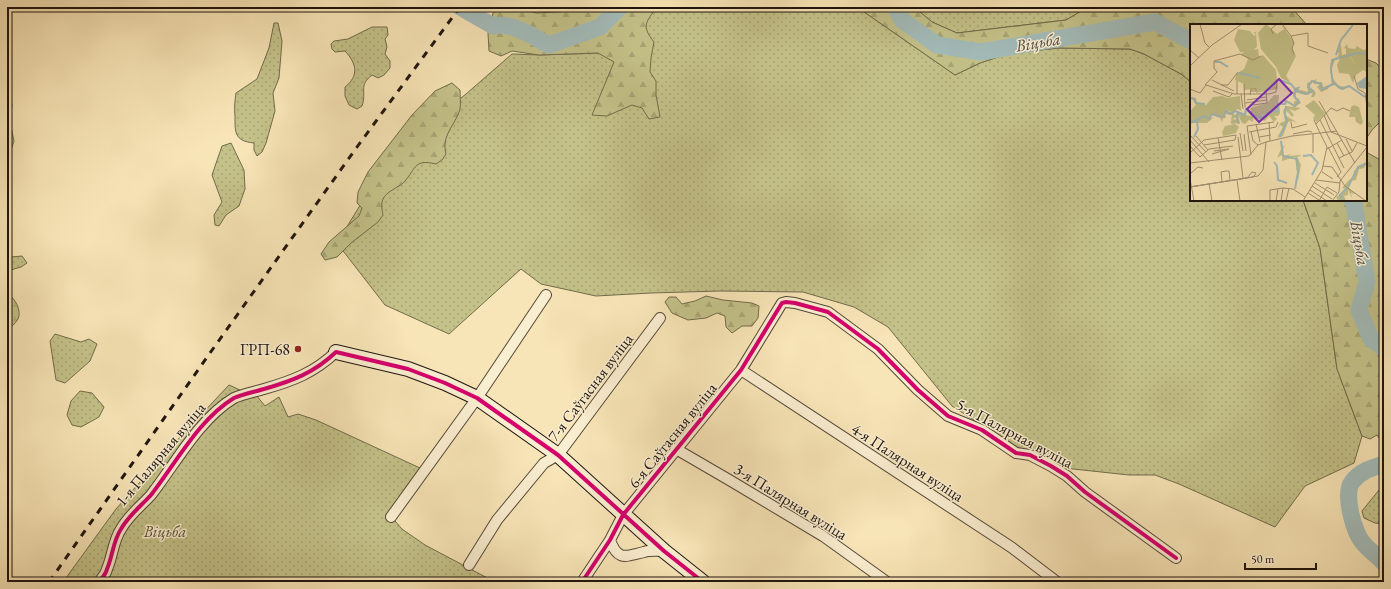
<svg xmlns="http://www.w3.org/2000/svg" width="1391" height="589" font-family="'EB Garamond',serif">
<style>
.grass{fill:url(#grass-dots);stroke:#716b4c}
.forest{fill:url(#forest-firs);stroke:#716b4c}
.wetland{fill:url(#wetland-marsh);stroke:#716b4c}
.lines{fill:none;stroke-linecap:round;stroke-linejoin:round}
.river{stroke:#a3bcba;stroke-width:17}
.street-casing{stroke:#544838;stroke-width:12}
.secondary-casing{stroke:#1e140e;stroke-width:16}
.street{stroke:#faeed0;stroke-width:10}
.secondary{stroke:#faeed0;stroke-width:14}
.rail{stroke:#1e140e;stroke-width:3;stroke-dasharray:7 7;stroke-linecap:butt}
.cycleway-casing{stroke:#faeed0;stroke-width:6}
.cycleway{stroke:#d6006c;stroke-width:4}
.poi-dot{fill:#8f2418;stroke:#faeed0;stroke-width:1.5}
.labels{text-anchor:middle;stroke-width:3;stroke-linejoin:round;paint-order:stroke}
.poi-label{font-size:16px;fill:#1e140e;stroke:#faeed0;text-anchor:end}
.street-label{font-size:16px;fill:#1e140e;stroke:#faeed0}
.park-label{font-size:16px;font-style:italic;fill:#585139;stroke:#faeed0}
.water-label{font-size:17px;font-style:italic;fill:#4d4f4a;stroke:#faeed0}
.inset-river{fill:none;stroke:#a3bcba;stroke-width:2}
.inset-road{fill:none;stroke:#a19173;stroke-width:1}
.view{fill:#7b2cbf;fill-opacity:0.15;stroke:#7b2cbf;stroke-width:2}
.inset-edge{fill:none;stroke:#1e140e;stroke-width:2}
</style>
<defs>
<pattern id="grass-dots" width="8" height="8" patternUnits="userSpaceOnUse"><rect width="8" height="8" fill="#c4c289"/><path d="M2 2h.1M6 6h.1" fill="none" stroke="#a8a675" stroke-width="1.8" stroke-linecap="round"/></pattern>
<pattern id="forest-firs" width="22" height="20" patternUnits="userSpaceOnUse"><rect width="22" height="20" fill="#c4c289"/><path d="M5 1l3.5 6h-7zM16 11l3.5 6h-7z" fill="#a8a675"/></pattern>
<pattern id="wetland-marsh" width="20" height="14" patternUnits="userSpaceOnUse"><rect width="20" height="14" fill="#c4c289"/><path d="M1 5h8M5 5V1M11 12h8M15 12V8" fill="none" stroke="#a8a675"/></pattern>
</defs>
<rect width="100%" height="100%" fill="#f8e5b7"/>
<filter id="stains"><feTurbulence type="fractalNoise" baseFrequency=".005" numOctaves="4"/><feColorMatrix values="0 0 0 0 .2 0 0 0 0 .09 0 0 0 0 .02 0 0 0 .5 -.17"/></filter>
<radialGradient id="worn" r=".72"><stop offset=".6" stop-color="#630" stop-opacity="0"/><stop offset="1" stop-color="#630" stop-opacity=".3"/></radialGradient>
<path class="grass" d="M645 7H857L955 75 980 63 1010 53 1059 48 1130 49 1144 54 1181 74 1191 82V200H1303L1320 248 1337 369 1362 436 1354 463 1305 486 1275 527 1179 484 1155 475H1129L1064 468 1011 444 952 406 888 327 854 307 803 292 720 291 651 293 596 296 541 284 521 269 449 334 385 305 337 243 392 153 466 94 512 54 539 55 599 53Z
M924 7H1088L1066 20 957 33 932 22 920 12Z
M274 23H278L282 41 279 78 273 93 275 111 266 143 262 152 257 156 254 150V143C234 141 235 132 235 116 234 107 235 101 236 93L257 79 269 48Z
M372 27H387L388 35 385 39 387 47 385 54 390 61V68L384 75 378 78 372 75C358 86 367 92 362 106L357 109 349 105 345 96V87C359 76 357 64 345 51L335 52 332 49 331 44 334 41 348 39Z
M9 92 12 105 10 122 14 141 7 163V93Z
M231 143 244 170 245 189 239 206 226 215 219 226 215 225 214 215 222 202 212 175 222 146Z
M22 256 27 263 21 267 7 271V260L11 257Z
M55 334 81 342 89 339 97 344 90 361 65 383 56 380 50 341Z
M229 385 251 395H256L265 406 279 397 288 417 298 414 316 420 420 468 388 513 402 529 425 545 495 582H63L116 509 182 435Z
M80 391 92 393 104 407 99 417 81 427 72 425 67 415 71 401Z
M1384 488V524L1375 523 1364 518 1362 511 1379 490Z"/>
<path class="forest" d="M501 7H515L536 13 574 11 581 7H657C646 22 641 26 654 42L651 58 650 72 656 81V95L660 117 649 119 642 108 632 105 607 116 592 115 614 62 598 53 539 55 512 51 501 56 489 51 488 33 493 13Z
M857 7H924L920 12 932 22 957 33 1066 20 1088 7H1291L1307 25H1191V82L1181 74 1144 54 1130 49 1059 48 1010 53 980 63 955 75Z
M1366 59 1376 63 1384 71V118L1372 130 1366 139Z
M452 83 460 90C460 96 461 103 460 109 455 126 441 135 446 154L442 160 436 164C412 158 416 171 402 184 400 186 396 187 394 189 382 196 380 201 383 215L378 222 351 243 337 257 325 260 321 254 329 242 359 216 362 208 357 203 358 192 368 172 412 115 435 91Z
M1366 152 1384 162V185L1383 184 1379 190 1384 204V445L1377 435 1370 439 1362 436 1337 369 1320 248 1303 200H1366Z
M706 296 723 300 752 303 759 306 758 318 752 326H742L732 333 726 327 725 316 717 313 706 318 688 320 672 313 665 302 669 297H676L682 304 695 301Z"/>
<path class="wetland" d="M7 294C15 297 22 311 18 319 16 323 10 328 7 331Z"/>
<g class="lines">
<path class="river" d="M460 7 493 26C513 22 532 36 549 45L600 27 620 7
M895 7 902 20 937 45 981 52 1155 22 1191 41
M1352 200 1354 204 1367 282 1359 310 1371 339 1384 348
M1384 464C1372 468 1360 471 1352 482 1343 494 1354 534 1364 544 1370 551 1378 556 1384 563"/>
<defs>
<path id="street" d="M741 370 1011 547 1057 582
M676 449 731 481 823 536 887 582
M391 517 477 398 546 295
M610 540C618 562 626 556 644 552 650 550 657 551 664 551
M469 565 497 520 544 463 558 455 660 318
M99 582C102 578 106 574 107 569 113 555 113 541 121 529 129 515 141 506 151 495 176 463 199 419 234 398 243 394 254 392 264 389 292 381 314 373 336 352
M582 582 610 540 623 515 741 370 782 303 786 302 795 303 828 312 878 349 918 390 948 416 982 430 1016 453 1030 455 1051 466 1067 476 1085 492 1176 558"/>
<path id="secondary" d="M336 352 408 369 445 383 477 398 558 455 664 551 703 582"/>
</defs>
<use href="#street" class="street-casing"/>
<use href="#secondary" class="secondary-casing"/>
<use href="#street" class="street"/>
<use href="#secondary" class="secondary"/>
<path class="rail" d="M49 582 210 353 357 147 460 7"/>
<defs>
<path id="cycleway" d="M99 582C102 578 106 574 107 569 113 555 113 541 121 529 129 515 141 506 151 495 176 463 199 419 234 398 243 394 254 392 264 389 292 381 314 373 336 352L408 369 445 383 477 398 558 455 664 551 703 582
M582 582 610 540 623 515 741 370 782 303 786 302 795 303 828 312 878 349 918 390 948 416 982 430 1016 453 1030 455 1051 466 1067 476 1085 492 1176 558"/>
</defs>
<use href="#cycleway" class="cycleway-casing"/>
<use href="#cycleway" class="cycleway"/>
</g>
<circle class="poi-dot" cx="298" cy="349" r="4"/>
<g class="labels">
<g class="poi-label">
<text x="290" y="355">ГРП-68</text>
</g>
<g class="street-label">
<text transform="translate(590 387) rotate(-53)" y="6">7-я Саўгасная вуліца</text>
<text transform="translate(1015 433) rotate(28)" y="6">5-я Палярная вуліца</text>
<text transform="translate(672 435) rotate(-51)" y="6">6-я Саўгасная вуліца</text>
<text transform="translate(160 454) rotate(-50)" y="6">1-я Палярная вуліца</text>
<text transform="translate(908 462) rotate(33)" y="6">4-я Палярная вуліца</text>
<text transform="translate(791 501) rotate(32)" y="6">3-я Палярная вуліца</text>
</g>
<g class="park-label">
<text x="165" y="537">Віцьба</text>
</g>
<g class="water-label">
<text transform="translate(1038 42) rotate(-10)" y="6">Віцьба</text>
<text transform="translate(1360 243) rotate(80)" y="6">Віцьба</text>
</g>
</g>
<g transform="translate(1190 24)">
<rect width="177" height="177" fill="#f8e5b7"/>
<path d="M76 0 87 10 94 5 92 1 104 18 102 23 106 32 96 52 101 59 91 54 86 43 71 25 68 9ZM48 5 60 7 64 12 66 10 63 9 66 8 67 23 63 26 68 25 69 33 73 31 86 46 88 65 66 69V65L54 66V60L45 56 46 50 54 45 58 35 51 30 54 28H50L44 16ZM157 32H160L165 40 172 34H177V48L173 46 166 51 163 59 159 50 149 49 147 41 150 35ZM127 55 125 58H132L133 63 139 61 138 65 131 68 127 63 130 60H124L123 57 119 62 126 69 124 73H121L123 68 115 71 106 68V75L108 74 111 79 104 83 97 78 96 81H93L96 76 104 81V77H108L105 75 103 71 104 64 118 68 117 59ZM84 71H89V74L86 86 70 92 61 88V84L77 79ZM32 72 37 74 50 72 51 87 48 85 41 88 36 85 33 92 21 90V94L24 93 17 99H0V87L6 81 1 73 6 74 5 78 16 81 23 73ZM124 76 135 89 127 98 123 95 125 91 115 82ZM90 116 93 123 95 121 92 128 94 132 101 130 99 132 110 131 111 132 107 133 111 141 108 157 105 133 92 137V131L87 134 92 123Z" fill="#c4c289"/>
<path d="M157 20 158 24 165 25 167 22 173 26 177 25V34L171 35V40H165L161 33 157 32 149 39 150 34 147 32 142 43V53L148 62 158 63 149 65 145 61 139 62 143 59 140 43 142 36 149 31 148 27 151 20 152 31 156 30V25L154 24ZM89 78 90 89 88 92H84L87 95 84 98 79 92 75 97 63 93V98L59 96 55 100 52 99 48 91 50 99 42 100 40 98 43 95 47 96 46 93 41 96 42 91 35 90 36 94H33L32 98 30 94 22 91 33 92V87L36 85 40 88 43 87H49L43 88 45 92 49 90 61 92 59 89 60 87 73 92 78 87 86 86 84 80ZM96 82 111 84 105 87 99 85 104 91 102 93 96 86V92L105 97 107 100 104 97 98 98 93 112 87 114 93 103 90 101 87 107 90 99 95 97 93 87ZM45 100 49 103 46 109 33 112 32 108 35 102ZM177 138 174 144 169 145 166 156 160 157 159 164 165 170 161 169 162 174 158 166V171L154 172 156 177H148L146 173 155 167V165L152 164 159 156 164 153V147L166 146V148L167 143Z" fill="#c4c289"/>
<path d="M164 81 169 83 173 98 171 101 166 98 165 93H159L161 83Z" fill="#c4c289"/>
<path d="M177 52V65L169 64 167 59Z" fill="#a3bcba"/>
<path class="inset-river" d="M146 31 151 16 163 1M25 38H30L38 43M49 49 70 54M90 56 101 60 105 65 108 64 106 67M144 59 152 65 159 62 175 73M0 74 5 75 6 79 15 80M0 99 15 92 19 95 22 90 33 93 36 87 41 90 45 87 55 91 56 85 61 90 72 94 79 88 88 87V80H95L96 77 105 82 109 78 104 72 105 67 117 70 123 67 118 63 122 57 131 60 132 66 143 60 141 46 142 36 167 29 177 30M49 100 46 92 49 88M4 113 8 105 7 97M90 113 97 97 95 90 96 82M91 117 93 132 107 135 108 148 105 165M113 132 121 131 128 139 122 151M84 138 87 142 88 156 97 159M158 163 168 143 177 139M153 177 150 171 157 164"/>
<path class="inset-road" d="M10 0 15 19 19 23M92 0 101 12 118 9V22L138 29M83 10 81 5 87 0M101 12 104 19 102 25 104 30M0 26 9 34M0 42 22 21 52 0M164 52 168 65 175 69 177 83M22 56 44 67M47 57V70M54 60 55 83M15 61 27 48 24 44V37L50 30 63 36 71 32M31 61H38L48 48M0 65 10 69 16 61 44 70H79L86 68 87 57M23 67 39 73 42 70M51 70 53 85M60 71 61 65H66V67H61M57 76 76 73M129 77 165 139M55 79 77 76M63 81 77 79 76 67M134 91 141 108M124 96 130 109 147 107M130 96 154 144M79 98 80 117M101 98 102 104 117 100M66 100 70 118M126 100 141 84 147 87 153 84 160 87M61 107 63 117 68 121M59 108 86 103 88 98M141 108 177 122M50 109 53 127M54 110 56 127M103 110 118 107 122 108M0 111 16 128M6 112 18 126M48 113 53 154M69 113 81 111M28 114 32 136M156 115 162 127M0 116 19 138M147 119 154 132M0 122 10 133 19 125 43 122M138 123 151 148 147 153M137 125 152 116M24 127 39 125M0 129 14 116 46 111 45 116 14 121M123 129V110M22 130 39 125M61 131 57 102 84 98M149 134 162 128 167 119M0 139 59 132 68 121 76 118M133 142 142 143 155 162 176 177M62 148 66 149 64 152 63 153 0 163 57 154ZM132 148 143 155M0 150 8 143 13 144M0 155 4 177M47 156 50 177M126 156 150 159M32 157 31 148 36 147H39L40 156M150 157 177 123M19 159 22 177M125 159 144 171M122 162 142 175M0 163 68 152 73 146 76 118 102 112 130 109 137 123 132 146 113 177M120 166 137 177M118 169 129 176M80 177V166L93 164 103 165 115 173M86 177 88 165M91 177 93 164M96 177 99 164M129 177 137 163 147 169M142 177 149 168 150 157"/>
<path class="view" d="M89 55 102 69 69 98 57 85Z"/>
<rect width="177" height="177" class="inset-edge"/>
</g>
<rect width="1391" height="589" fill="none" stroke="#f8e5b7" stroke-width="24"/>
<rect x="8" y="8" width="1375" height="573" fill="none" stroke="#1e140e" stroke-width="2"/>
<rect x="12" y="12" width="1367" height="565" fill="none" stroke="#1e140e"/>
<path d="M1245 563v6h71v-6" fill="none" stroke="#1e140e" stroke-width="2"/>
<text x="1251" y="563" font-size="12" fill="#1e140e" stroke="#faeed0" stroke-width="3" paint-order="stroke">50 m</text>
<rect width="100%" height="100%" filter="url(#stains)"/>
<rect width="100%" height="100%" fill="url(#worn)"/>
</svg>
